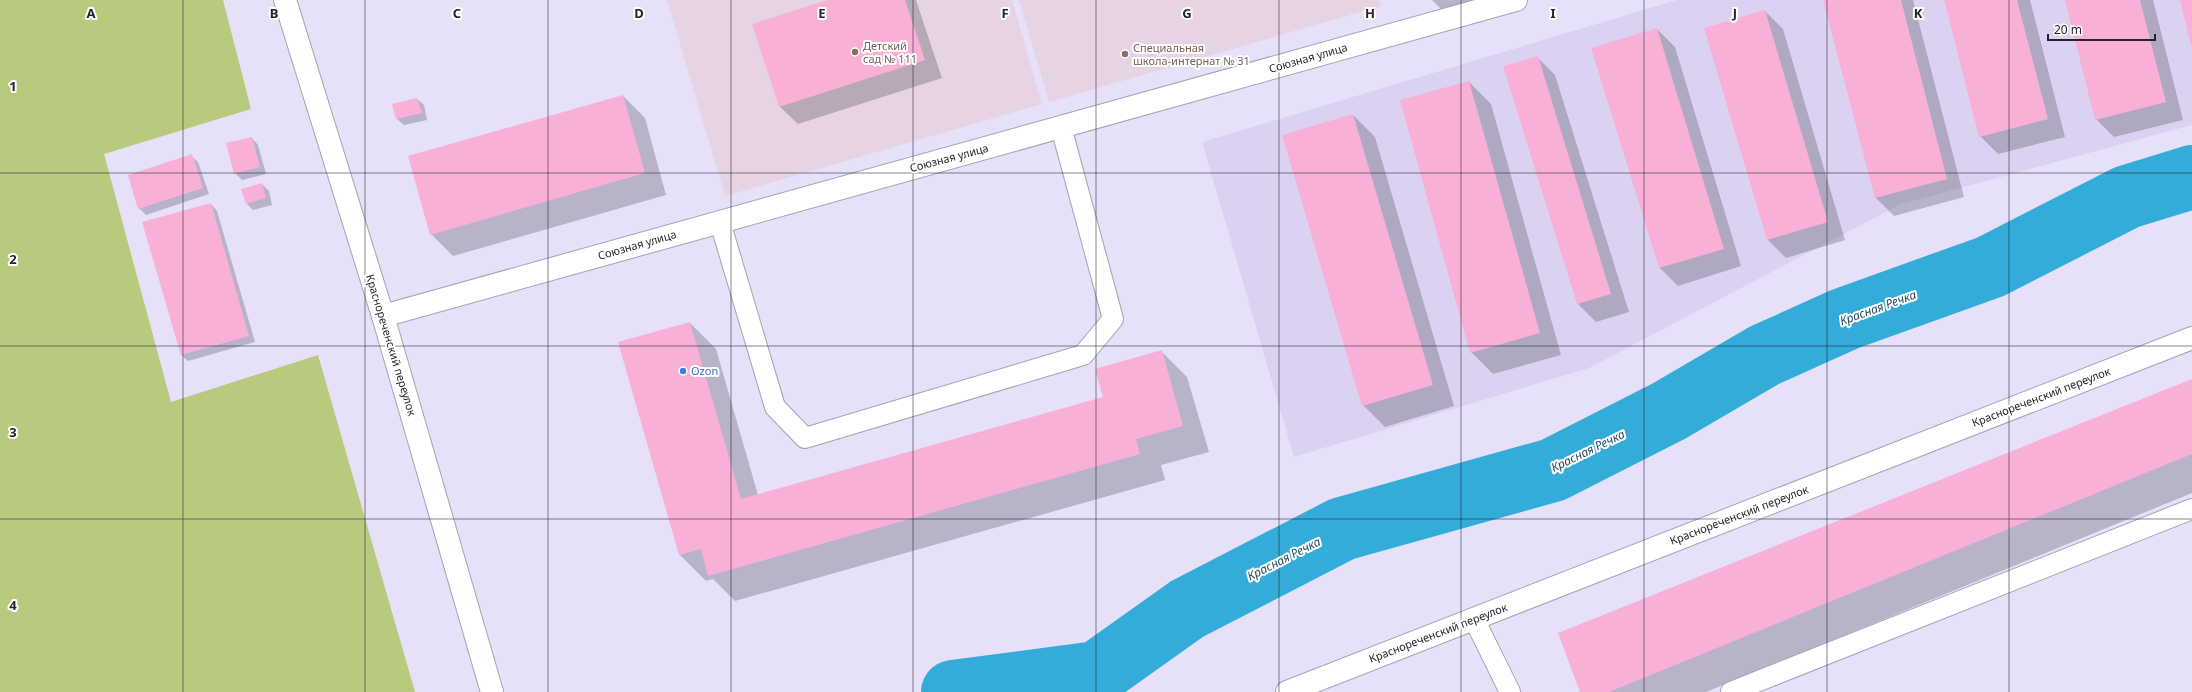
<svg xmlns="http://www.w3.org/2000/svg" width="2192" height="692" font-family="'Noto Sans',sans-serif">
<style>
.built{fill:#dbd2f2}
.education{fill:#e6d4e5}
.green{fill:#b8ca7e}
.shadow{fill:#0003}
.lines{fill:none;stroke-linecap:round;stroke-linejoin:round}
.river{stroke:#33acd9;stroke-width:64}
.building{fill:#f9b0d7}
.service-casing{stroke:#a7a0b8;stroke-width:22}
.minor-casing{stroke:#a7a0b8;stroke-width:24}
.tertiary-casing{stroke:#a7a0b8;stroke-width:24}
.service{stroke:#fff;stroke-width:20}
.minor{stroke:#fff;stroke-width:22}
.tertiary{stroke:#fff;stroke-width:22}
.grid{fill:none;stroke:#25232c;stroke-width:1;stroke-opacity:0.55}
.education-dot{fill:#8d6e63;stroke:#fff;stroke-width:1.5}
.shop-dot{fill:#3f7fe0;stroke:#fff;stroke-width:1.5}
.labels{text-anchor:middle;stroke-width:4;stroke-linejoin:round;paint-order:stroke}
.education-label{font-size:11px;fill:#785e54;stroke:#fff;text-anchor:start}
.street-label{font-size:11px;fill:#25232c;stroke:#fff}
.shop-label{font-size:11px;fill:#366cbe;stroke:#fff;text-anchor:start}
.water-label{font-size:12px;font-style:italic;fill:#1f4e62;stroke:#fff}
.grid-label{font-size:13px;text-anchor:middle;font-weight:bold;fill:#25232c;stroke:#fff;stroke-width:4;stroke-linejoin:round;paint-order:stroke}
</style>
<rect width="100%" height="100%" fill="#e7e0f9"/>
<path class="built" d="M1677 0H2192V125L1901 204 1589 368 1294 457 1202 142Z"/>
<path class="education" d="M667 0H1012L1042 104 725 196Z
M1019 0H1379L1381 6 1049 102Z"/>
<path class="green" d="M0 0H223L251 109 104 154 171 402 318 355 415 692H0Z"/>
<path class="shadow" d="M830 0H916L942 78 798 124 779 106Z
M1432 0H1475L1442 10Z
M1824 0H1913L1964 197 1894 216 1875 197Z
M1945 0H2030L2065 137 1998 154 1980 136Z
M2066 0H2153L2183 120 2114 137 2096 119Z
M1765 11 1783 29 1845 240 1786 258 1768 240Z
M1657 29 1675 47 1741 266 1678 286 1660 268Z
M1537 57 1555 75 1629 312 1596 322 1578 304 1504 67Z
M1469 82 1491 104 1561 355 1493 374 1471 352Z
M623 96 645 118 666 195 453 256 431 234Z
M417 99 424 105 427 120 404 125 397 119 394 105Z
M1353 115 1375 137 1454 406 1385 427 1363 405Z
M252 138 258 145 266 174 242 180 235 173Z
M191 156 198 162 209 194 146 215 139 208Z
M262 184 269 191 272 205 253 210 247 204Z
M211 204 217 211 255 342 188 361 181 355 144 223Z
M690 323 716 349 758 495 1104 398 1161 351 1187 377 1209 452 1161 465 1165 480 735 601 713 579 706 581 680 555 619 343Z
M2192 380V493L1706 692H1581Z"/>
<g class="lines">
<path class="river" d="M953 692 1097 673 1187 609 1342 529 1553 470 1669 411 1765 355 1845 319 1990 267 2127 197 2192 177"/>
</g>
<path class="building" d="M827 0H905L925 60 779 107 752 24Z
M1823 0H1901L1947 179 1875 198Z
M1944 0H2017L2048 119 1979 137Z
M2065 0H2140L2166 102 2095 120Z
M2180 0H2192V45H2191Z
M1765 10 1828 222 1767 240 1704 28Z
M1657 28 1724 249 1659 268 1591 48Z
M1538 56 1611 294 1577 304 1503 66Z
M1469 81 1540 333 1470 353 1400 100Z
M623 95 645 173 430 235 408 156Z
M417 98 422 113 396 119 392 104Z
M1353 114 1433 385 1362 406 1282 135Z
M252 137 260 167 234 174 226 143Z
M192 154 203 188 138 209 128 175Z
M262 183 266 198 246 204 241 189Z
M211 203 249 336 181 355 142 222Z
M690 322 741 499 1103 397 1095 369 1162 350 1183 426 1136 439 1140 454 708 576 701 549 679 555 618 342Z
M2192 379V454L1609 692H1580L1558 633Z"/>
<g class="lines">
<defs>
<path id="service" d="M720 222 775 407 805 438 1083 355 1113 319 1061 127
M1474 619 1510 692
M1731 692 2192 509"/>
<path id="minor" d="M383 316 1516 0
M1287 692 2192 338"/>
<path id="tertiary" d="M285 0 383 316 492 692"/>
</defs>
<use href="#service" class="service-casing"/>
<use href="#minor" class="minor-casing"/>
<use href="#tertiary" class="tertiary-casing"/>
<use href="#service" class="service"/>
<use href="#minor" class="minor"/>
<use href="#tertiary" class="tertiary"/>
</g>
<path class="grid" d="M183 0V692M365 0V692M548 0V692M731 0V692M913 0V692M1096 0V692M1279 0V692M1461 0V692M1644 0V692M1827 0V692M2009 0V692M0 173H2192M0 346H2192M0 519H2192"/>
<g class="education-dot">
<circle cx="855" cy="52" r="4"/>
<circle cx="1125" cy="54" r="4"/>
</g>
<circle class="shop-dot" cx="683" cy="371" r="4"/>
<g class="labels">
<g class="education-label">
<text x="863" y="50">Детский<tspan x="863" dy="13">сад № 111</tspan></text>
<text x="1133" y="52">Специальная<tspan x="1133" dy="13">школа-интернат № 31</tspan></text>
</g>
<g class="street-label">
<text transform="translate(1308 58) rotate(-16)" y="4">Союзная улица</text>
<text transform="translate(949 158) rotate(-15)" y="4">Союзная улица</text>
<text transform="translate(637 245) rotate(-16)" y="4">Союзная улица</text>
<text transform="translate(391 345) rotate(73)" y="4">Краснореченский переулок</text>
<text transform="translate(2041 397) rotate(-21)" y="4">Краснореченский переулок</text>
<text transform="translate(1739 515) rotate(-21)" y="4">Краснореченский переулок</text>
<text transform="translate(1438 633) rotate(-21)" y="4">Краснореченский переулок</text>
</g>
<g class="shop-label">
<text x="691" y="375">Ozon</text>
</g>
<g class="water-label">
<text transform="translate(1878 308) rotate(-20)" y="4">Красная Речка</text>
<text transform="translate(1588 451) rotate(-26)" y="4">Красная Речка</text>
<text transform="translate(1284 559) rotate(-27)" y="4">Красная Речка</text>
</g>
</g>
<g class="grid-label">
<text x="91" y="18">A</text>
<text x="274" y="18">B</text>
<text x="457" y="18">C</text>
<text x="639" y="18">D</text>
<text x="822" y="18">E</text>
<text x="1005" y="18">F</text>
<text x="1187" y="18">G</text>
<text x="1370" y="18">H</text>
<text x="1553" y="18">I</text>
<text x="1735" y="18">J</text>
<text x="1918" y="18">K</text>
<text x="13" y="91">1</text>
<text x="13" y="264">2</text>
<text x="13" y="437">3</text>
<text x="13" y="610">4</text>
</g>
<path d="M2048 34v6h107v-6" fill="none" stroke="#25232c" stroke-width="2"/>
<text x="2054" y="34" font-size="12" fill="#25232c" stroke="#ffffff" stroke-width="3" paint-order="stroke">20 m</text>
</svg>
